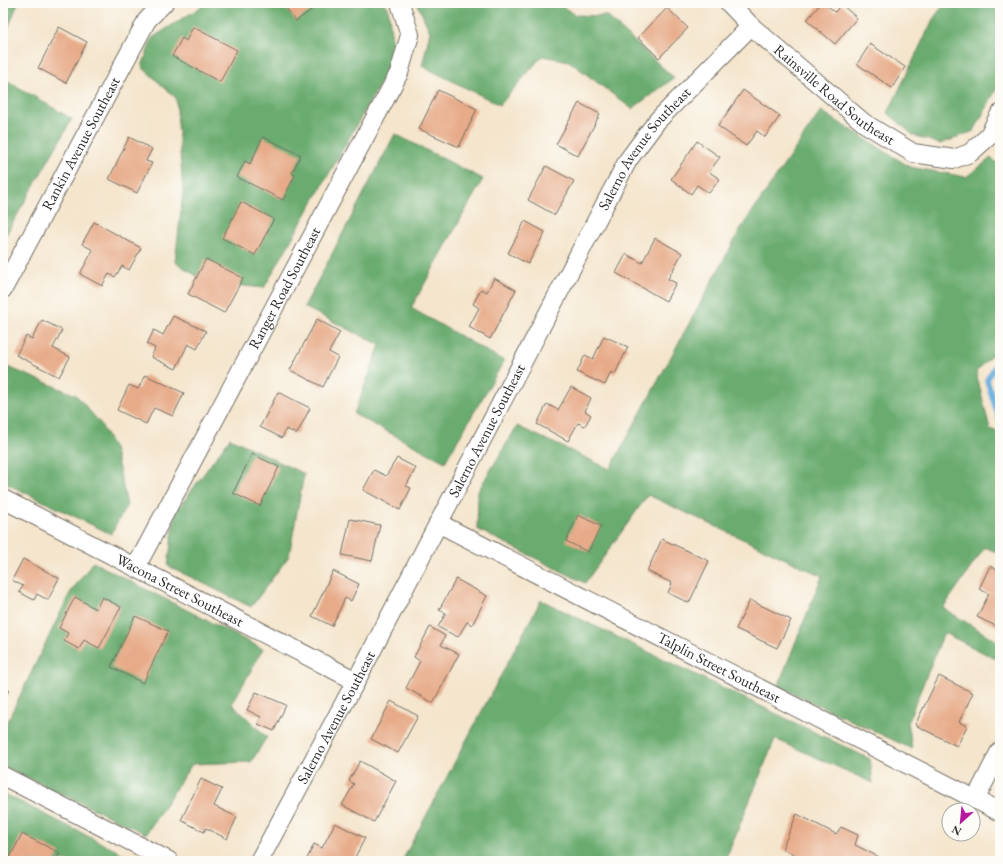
<svg xmlns="http://www.w3.org/2000/svg" width="1003" height="864" font-family="'EB Garamond',serif">
<style>
.forest{fill:#6bac6f;stroke:#4b6c4d}
.lines{fill:none;stroke-linecap:round;stroke-linejoin:round}
.stream{stroke:#69aedf;stroke-width:5.5}
.building{fill:#e7ab89}
.street-casing{stroke:#716c63;stroke-width:20}
.street{stroke:#fff;stroke-width:18}
.labels{text-anchor:middle;stroke-width:4;stroke-linejoin:round;paint-order:stroke}
.street-label{font-size:15px;fill:#2b2b2b;stroke:#fdfcf7}
</style>
<rect width="100%" height="100%" fill="#fdfcf7"/>
<filter id="ink" filterUnits="userSpaceOnUse"><feTurbulence type="fractalNoise" baseFrequency=".025" numOctaves="2"/><feDisplacementMap in="SourceGraphic" scale="8" xChannelSelector="R" yChannelSelector="G"/><feConvolveMatrix kernelMatrix="1 2 1 2 8 2 1 2 1" color-interpolation-filters="sRGB"/></filter>
<filter id="wash" filterUnits="userSpaceOnUse"><feTurbulence type="fractalNoise" baseFrequency=".012" numOctaves="4" result="noise"/><feDisplacementMap in="SourceGraphic" scale="16" xChannelSelector="R" yChannelSelector="G"/><feGaussianBlur stdDeviation="0.9" result="paint"/><feColorMatrix in="noise" values="0 0 0 0 0 0 0 0 0 0 0 0 0 0 0 0 0 1.4 0 .05"/><feComposite in="paint" operator="in"/></filter>
<g filter="url(#wash)">
<rect width="100%" height="100%" fill="#f4e5cc"/>
<path class="forest" d="M3 3H18L3 41Z
M207 3H385L388 7 392 40 389 68 264 288 206 282 175 262 183 192 176 98 142 67 152 38Z
M417 3H556L576 15 607 16 674 78 632 109 569 61 542 56 500 105 422 66 430 32Z
M945 3H1000V82L974 131 940 144 913 135 888 113 933 19Z
M3 78 72 119 3 240Z
M821 111 910 167 966 177 991 158 1000 165V346L976 372 990 429 1000 433V554L985 547 943 608 1000 643V661L944 633 908 721 912 749 778 686 822 576 648 495 585 583 477 529 478 491 517 426 610 469 741 228Z
M395 134 483 179 411 308 504 361 445 462 354 414 380 345 304 307Z
M3 365 76 395 100 423 115 451 127 505 111 534 3 482Z
M230 438 304 474 289 556 251 607 168 566 175 513Z
M93 562 263 649 232 704 267 737 251 762 192 764 170 797 146 834 3 766V737L7 722 70 593Z
M541 600 870 759 873 783 775 739 725 861H402Z
M3 793 137 861H3Z"/>
<g class="lines">
<path class="stream" d="M1000 357 987 380 1000 422"/>
</g>
<g id="blocks">
<path class="building" d="M282 3H321L296 21Z
M821 3H824L835 12 841 4 857 18 835 44 807 20Z
M667 8 688 28 659 58 638 38Z
M59 27 87 42 66 83 38 68Z
M193 27 237 50 220 82 172 56 182 38 186 41Z
M870 44 905 67 892 88 857 64Z
M438 90 477 109 459 147 419 129Z
M743 90 780 116 765 137 757 131 746 146 718 126Z
M579 103 600 114 578 156 556 144Z
M129 137 152 149 146 161 152 163 137 193 109 179Z
M263 137 301 155 292 173 295 175 283 200 237 177 245 161 250 164Z
M697 141 720 157 709 172 720 179 709 193 697 185 691 194 671 179Z
M546 166 574 181 555 215 528 200Z
M241 202 274 219 255 255 222 238Z
M525 221 545 232 528 264 508 253Z
M94 222 141 248 129 270 122 266 115 277 109 274 102 286 80 274 93 250 82 244Z
M655 238 682 253 668 279 676 283 666 301 616 273 626 254 642 263Z
M206 259 243 278 224 313 188 294Z
M494 278 516 290 490 339 469 327 479 308 473 304 481 289 487 292Z
M173 316 206 331 197 349 188 344 176 369 151 357 155 348 147 344 154 330 163 335Z
M317 319 340 332 329 352 338 357 323 387 290 370Z
M42 320 62 330 53 348 70 357 59 377 16 355 26 336 32 339Z
M604 336 628 347 615 374 611 372 605 385 577 372 585 355 593 359Z
M145 375 184 393 173 416 154 408 146 424 117 410 129 385 138 389Z
M571 387 591 398 585 411 591 415 585 426 578 423 568 441 537 424 547 404 558 410Z
M278 392 310 408 297 434 286 429 282 438 260 427Z
M252 454 279 467 260 506 233 493Z
M397 458 416 468 406 486 411 488 400 510 363 490 374 470 386 476Z
M578 515 601 526 588 552 566 541Z
M350 519 380 525 372 561 342 555Z
M662 539 709 561 689 603 668 593 672 583 647 571Z
M23 559 59 578 48 600 37 594 34 600 19 592 23 586 12 580Z
M990 566 1000 571V628L977 617 989 594 979 589Z
M333 571 359 584 351 601 345 598 332 626 312 616Z
M456 579 487 596 472 625 467 622 458 637 438 627 446 613 439 610Z
M75 597 96 609 102 597 121 607 99 648 84 640 79 649 64 641 68 633 59 628Z
M750 600 791 620 777 648 736 629Z
M135 616 168 631 143 683 111 667Z
M430 627 445 636 441 645 459 654 433 703 406 688 420 661 414 657Z
M939 676 973 693 959 722 967 726 957 746 915 725Z
M3 688 9 690 3 702Z
M256 692 286 705 274 731 258 724 261 717 247 710Z
M391 701 418 716 398 753 371 739Z
M360 761 396 781 374 822 342 805 354 784 349 781Z
M201 779 222 789 214 806 237 817 227 839 206 828 204 832 181 820Z
M797 814 836 834 841 827 858 835 855 845 887 861H809L782 849Z
M335 823 365 838 353 861H306L314 844 322 848Z
M22 834 60 853 55 861H8Z"/>
</g>
</g>
<g filter="url(#ink)">
<use href="#blocks" fill-opacity="0" stroke="#716c63" stroke-width="1"/>
<g class="lines">
<defs>
<g id="street">
<path id="s1" d="M729 3 751 26 864 123 913 153 954 159 970 153 988 137 1000 114"/>
<path id="s2" d="M3 289 147 20 164 3"/>
<path id="s3" d="M3 499 356 681"/>
<path id="s4" d="M438 523 1000 812"/>
<path id="s5" d="M136 567 399 73 410 35 400 3"/>
<path d="M3 776 169 861"/>
<path d="M975 800 1000 751"/>
<path id="s6" d="M259 861 356 681 628 160 657 121 751 26"/>
</g>
</defs>
<use href="#street" class="street-casing"/>
<use href="#street" class="street"/>
</g>
</g>
<g class="labels">
<g class="street-label">
<text dy="5" stroke="none"><textPath href="#s1" startOffset="140">Rainsville Road Southeast</textPath></text>
<text dy="5" stroke="none"><textPath href="#s2" startOffset="165">Rankin Avenue Southeast</textPath></text>
<text dy="5" stroke="none"><textPath href="#s6" startOffset="811">Salerno Avenue Southeast</textPath></text>
<text dy="5" stroke="none"><textPath href="#s5" startOffset="316">Ranger Road Southeast</textPath></text>
<text dy="5" stroke="none"><textPath href="#s6" startOffset="487">Salerno Avenue Southeast</textPath></text>
<text dy="5" stroke="none"><textPath href="#s3" startOffset="199">Wacona Street Southeast</textPath></text>
<text dy="5" stroke="none"><textPath href="#s4" startOffset="316">Talplin Street Southeast</textPath></text>
<text dy="5" stroke="none"><textPath href="#s6" startOffset="163">Salerno Avenue Southeast</textPath></text>
</g>
</g>
<rect width="1003" height="864" fill="none" stroke="#fdfcf7" stroke-width="16"/>
<g transform="translate(961 822) rotate(207)"><circle r="19" fill="#fdfcf7" stroke="#a9a8a5"/>
<path d="M0-3L7 15L0 10L-7 15Z" fill="#b5179e"/>
<text y="-6" font-size="11" font-weight="bold" text-anchor="middle" fill="#2b2b2b">N</text>
</g>
</svg>
